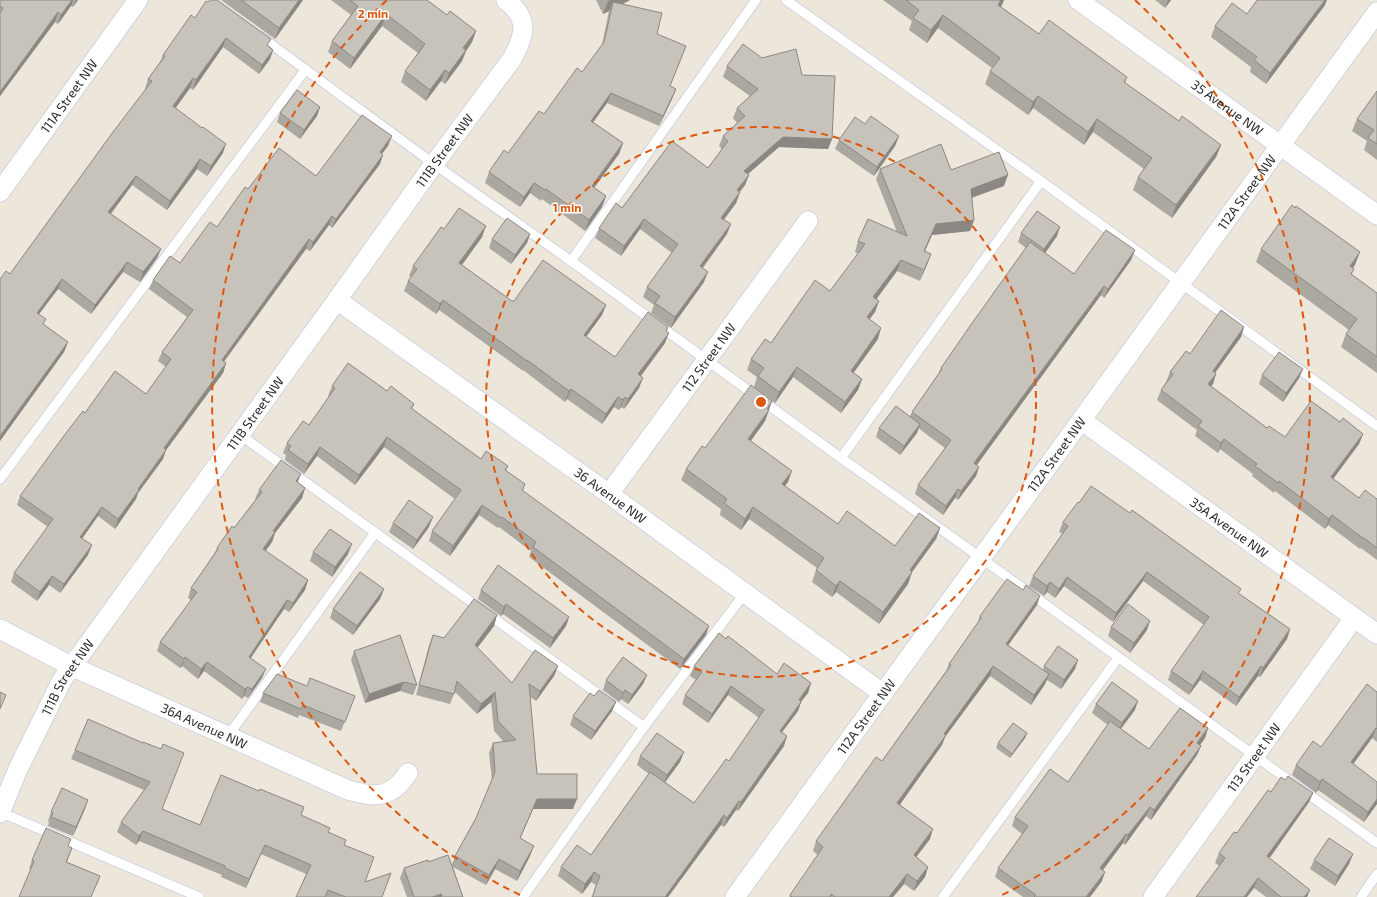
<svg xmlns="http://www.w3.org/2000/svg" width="1377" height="897" font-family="'Exo 2',sans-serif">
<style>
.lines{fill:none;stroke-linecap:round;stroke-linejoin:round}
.lane-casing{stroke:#d1d3e3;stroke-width:11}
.street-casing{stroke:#d1d3e3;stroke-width:21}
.lane{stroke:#fff;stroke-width:9}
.street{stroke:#fff;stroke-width:19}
.wall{fill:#aba8a1}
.shaded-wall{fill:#8b8883}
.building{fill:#c7c3bb;stroke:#8b8883}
.ring{fill:none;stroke:#de570e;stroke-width:2;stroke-dasharray:7 5}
.labels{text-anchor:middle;stroke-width:3;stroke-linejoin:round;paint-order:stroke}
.street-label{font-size:13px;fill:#2a2a2a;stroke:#fff}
.centre{fill:#de570e;stroke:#fff;stroke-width:2}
.ring-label{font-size:12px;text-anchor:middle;font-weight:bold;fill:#de570e;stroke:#fff;stroke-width:3;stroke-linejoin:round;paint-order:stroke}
</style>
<rect width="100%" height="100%" fill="#ece6db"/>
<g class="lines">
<defs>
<path id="lane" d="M786 0 1041 181 1377 426
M260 36 434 164 571 261 841 458
M1041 181 841 458C1021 585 1197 716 1377 843
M571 261 756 0
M239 434 644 727
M0 479 306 69
M228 736 375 533
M0 812 199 897
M523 897 644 727 745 593
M943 897 1118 658
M1361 897 1377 874"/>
<g id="street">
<path id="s1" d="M1078 0 1377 215"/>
<path id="s2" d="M0 192 138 0"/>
<path id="s3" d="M337 300 609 494 882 693"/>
<path id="s4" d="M1081 420 1377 634"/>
<path id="s5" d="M609 494 808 221"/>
<path id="s6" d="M0 629 71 666 348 790C363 794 379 799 393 789 399 786 404 778 408 773"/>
<path id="s7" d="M0 813 18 769 62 680 337 300 434 164 512 59C525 35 530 19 506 0"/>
<path id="s8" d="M735 897 982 557 1377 12"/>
<path id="s9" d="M1153 897 1354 618"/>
</g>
</defs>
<use href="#lane" class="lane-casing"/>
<use href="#street" class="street-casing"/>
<use href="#lane" class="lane"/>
<use href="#street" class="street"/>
</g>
<path class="wall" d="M0 0H78L73 7 71 6 58 24 55 22 0 96Z
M221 0H303L275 39Z
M331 0H427L447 15 476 31 472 42 466 51 462 61 445 84 441 81 426 101 401 82 405 71 418 53 382 26 350 69 328 52 332 41 351 15Z
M596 0H630L623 4 682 56 670 86 676 89 672 99 659 126 607 103 593 122 623 143 619 154 594 188 606 196 602 207 585 231 542 199 541 201 530 193 520 207 485 183 489 172 508 153 582 72 602 45 609 11 603 14Z
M883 0H1004L1001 7 1039 34 1127 77 1125 83 1179 121 1221 145 1216 157 1172 218 1133 190 1138 177 1144 169 1093 132 1084 145 1033 108 1028 115 985 84 990 71 992 68 938 28 927 43 909 30 912 21Z
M1155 0H1171L1165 8Z
M1325 5 1266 84 1250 72 1251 67 1211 37 1215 26 1247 14Z
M195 18 269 46 273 50 270 59 259 74 223 47 193 90 190 88 175 108 223 153 207 176 197 169 167 210 132 185 111 214 161 249 157 258 140 282 123 272 91 314 58 289 39 314 44 325 68 342 64 352 0 441V279L10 274 146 89H145L148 79 160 62 163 55Z
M762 58 802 75 832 139 828 149 779 147 748 174 749 175 745 185 740 192 736 203 724 219 727 234 703 268 704 282 671 328 651 313 654 305 643 297 647 287 672 253 640 229 621 256 595 238 599 228 622 208 708 168 722 149 719 146 723 136 737 123 733 118 737 108 750 96 723 77 727 66Z
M1377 91V160L1364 150 1367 141 1352 131 1357 119Z
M320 107 317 116 300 139 277 122 280 113Z
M865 124 899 136 895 146 874 176 835 149 839 140Z
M388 146 382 154 380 164 332 228 329 225 310 251 306 249 224 362 226 363 223 373 166 450 163 459 138 493 136 499 115 529 98 516 82 538 88 555 60 593 49 585 37 601 11 582 14 573 48 527 17 505 20 496 85 413 146 394 166 367 158 361 162 352 187 317 149 289 153 280 180 263 217 227 248 189 316 176Z
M880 169 951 170 1004 186 972 198 974 220 970 231 932 235 925 251 931 254 920 281 897 271 876 299 879 301 875 312 869 319 878 339 853 373 862 379 858 390 841 413 793 377 775 403 754 387 757 377 747 370 751 359 771 343 830 291 858 254 855 252 858 241 897 232 876 179Z
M444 229 482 237 462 265 512 301 606 305 602 315 586 337 615 357 668 327 667 331 665 343 641 376 639 388 624 409 621 407 619 410 614 407 602 424 567 399 565 402 523 370V371L439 310 436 314 404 291 408 281 411 277 409 276 413 266Z
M1021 233 1057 236 1045 253 1074 274 1135 250 1131 260 1104 298 1101 295 976 465 979 467 976 476 958 500 955 498 943 515 915 494 918 485 945 448 918 428 917 433 900 455 876 437 879 428 910 416 912 412 938 374 941 368 1026 248 1018 242Z
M530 234 527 243 511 264 489 248 492 239Z
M1261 249 1355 265 1353 268 1352 275 1377 293V373L1341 347 1346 334 1349 330 1256 262Z
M1244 327 1241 337 1215 373 1213 384 1211 386 1267 428 1285 437 1340 422 1363 434 1359 444 1333 479 1359 498 1377 499V560L1361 548 1360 549 1328 525 1325 529 1275 491 1274 493 1252 476 1253 474 1220 449 1218 453 1195 436 1197 430 1157 400 1161 390 1166 382 1170 372 1190 354Z
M1303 369 1299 378 1283 402 1259 384 1262 375Z
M332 386 387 391 414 404 412 409 481 459 508 466 506 471 525 484 523 491 706 635 680 669 529 557 531 551 499 527 498 528 479 515 450 556 429 541 432 531 455 499 384 447 355 485 317 456 304 474 285 460 286 455 283 453 287 443 309 425 329 397 328 396Z
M772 401 765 421 751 441 788 482 785 486 838 524 895 546 940 528 936 539 912 572 908 584 879 624 836 592 832 597 812 582 816 570 817 568 749 519 741 530 720 515 721 509 681 480 686 469Z
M298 483 305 488 302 498 275 533 272 542 265 551 308 580 305 590 289 612 284 609 251 658 262 678 248 698 244 696 242 699 204 671 198 679 182 666 180 668 157 651 160 642 191 600 188 598 191 588 214 554 217 548 234 528 256 499H255L259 490Z
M1063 522 1239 594 1290 629 1287 639 1260 677 1258 676 1236 706 1200 680 1189 695 1168 680 1171 671 1204 625 1143 581 1113 622 1064 586 1055 598 1047 592 1044 596 1029 586 1033 576 1063 534 1059 532Z
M393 523 429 527 413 549 389 532Z
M313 552 348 554 332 577 310 561Z
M384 589 380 599 353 635 330 618 333 609Z
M481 590 569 617 566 626 550 648 503 614 501 616 478 599Z
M1037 605 1008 645 1043 670 1044 666 1075 669 1061 689 1047 680 1045 684 1031 705 990 676 945 737 942 745 900 804 930 839 916 857 928 867 925 877 914 891 904 884 893 897H789L818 855 813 851 816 841 882 761 946 671 949 664 977 624 980 616Z
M497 615 494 626 477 648 512 683 558 666 554 676 536 701 530 697 537 774 573 809H533L520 839 530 856 517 881 495 869 486 885 453 867 463 897H407L400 878 404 868 428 862 452 865 455 856 476 818 492 781 489 753 493 743 504 742 494 731 491 702 477 714 455 692 450 704 416 695 429 645 433 635 444 638Z
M1111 627 1147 630 1130 653 1108 636Z
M354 651 417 685 413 695 400 691 365 703 351 660Z
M694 666 777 674 811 683 808 693 801 702 798 711 782 732 784 746 738 811 736 810 724 827 721 825 668 897H592L596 885 591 882 582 894 558 876 561 867 591 855 649 774 637 765 640 756 684 752 680 762 665 782 694 803 729 761 759 718 728 695 708 723 682 704 685 695 696 680 690 676Z
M647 675 643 684 628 704 621 699 619 702 603 690 606 680Z
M307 686 355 696 341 731 299 715 298 718 260 702 263 693Z
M1377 692V742L1372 738 1353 764 1377 804 1364 822 1318 790 1316 793 1292 775 1296 765 1321 747Z
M594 696 616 702 612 711 591 740 570 725 573 716Z
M1096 704 1135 710 1121 729 1149 749 1208 728 1205 738 1200 745 1201 746 1197 755 1151 820 1146 816 1125 845 1123 843 1103 870 1102 881 1090 897H1023L995 877 998 868 1022 834 1012 826 1015 817 1068 782 1108 725 1092 713Z
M1027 733 1025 738 1010 758 996 748 998 743Z
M143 743 163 809 200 825 259 791 304 807 301 815 328 832 346 840 344 845 365 882 382 897H296L306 874 261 854 246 888 221 877 222 875 139 841 136 845 117 832 121 822 144 790 71 759 75 750Z
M1285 780 1313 793 1309 802 1269 858 1310 890 1307 897H1266L1254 888 1215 863 1219 853Z
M85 809 73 836 48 826 49 822 48 821 51 812Z
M68 846 72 848 67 862 100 876 97 885 29 869 32 860Z
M1353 854 1349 864 1335 886 1310 869 1314 860Z"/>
<path class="shaded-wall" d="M72 0H73L71 6 58 24 61 15Z
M76 0H78L73 7Z
M299 0H303L275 39 279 28Z
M610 0H630L611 10 613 2 609 11 603 14 608 1Z
M1001 0H1004L1002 5 993 18 998 5Z
M1168 0H1171L1165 8Z
M1325 0H1327L1325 5 1266 84 1270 73Z
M58 12 55 22 0 96V92Z
M386 14 382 26 350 69 354 58Z
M943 15 938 28 927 43 931 30Z
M476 31 472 42 466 51 462 61 445 84 449 73 463 48Z
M226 38 223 47 193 90 196 80Z
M273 50 270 59 259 74 262 65Z
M445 70 441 81 426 101 430 90Z
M193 78 190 88 170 116 173 106Z
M676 89 672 99 659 126 663 116Z
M611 93 607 103 587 131 591 121Z
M1038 96 1033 108 1028 115 1033 102Z
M320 107 317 116 300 139 304 130Z
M1097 119 1093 132 1084 145 1088 132Z
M392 136 388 146 376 161 380 152Z
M899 136 895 146 874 176 877 167Z
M783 137 832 139 828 149 779 147 740 181 744 171Z
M623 143 619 154 588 196 592 186Z
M226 144 223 153 207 176 211 166Z
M1221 145 1216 157 1172 218 1176 205Z
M383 155 380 164 332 228 336 219Z
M200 159 197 169 167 210 170 201Z
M749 175 745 185 733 200 737 190Z
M1008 175 1004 186 967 199 971 189Z
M136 176 132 185 105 221 108 212Z
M534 183 530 193 520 207 524 197Z
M740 192 736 203 718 228 721 218Z
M606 196 602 207 585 231 589 220Z
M332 216 329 225 310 251 313 242Z
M644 219 640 229 621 256 624 246Z
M974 220 970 231 932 235 920 262 924 251 936 224Z
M731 224 727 234 696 276 700 266Z
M486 226 482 237 456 273 459 263Z
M1060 227 1057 236 1041 259 1044 249Z
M530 234 527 243 511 264 515 255Z
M309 239 306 249 218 369 222 360Z
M161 249 157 258 140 282 143 272Z
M1135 250 1131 260 1104 298 1108 289Z
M1360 252 1355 265 1345 279 1350 266Z
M931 254 927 265 920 281 924 270Z
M901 260 897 271 870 308 873 297Z
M127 262 123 272 91 314 95 305Z
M708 272 704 282 671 328 675 317Z
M62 279 58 289 33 322 37 313Z
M1104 286 1101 295 971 473 974 463Z
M443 300 439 310 436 314 440 304Z
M879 301 875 312 863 328 867 317Z
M606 305 602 315 580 345 584 335Z
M1244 327 1241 337 1209 381 1213 371Z
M881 328 878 339 847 382 851 371Z
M669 333 665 343 634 385 638 374Z
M68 342 64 352 0 441V436Z
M226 363 223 373 161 457 164 448Z
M797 367 793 377 775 403 779 392Z
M1303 369 1299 378 1283 402 1286 393Z
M1216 374 1213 384 1205 394 1208 384Z
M643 378 639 388 624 409 628 399Z
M862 379 858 390 841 413 845 402Z
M571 389 567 399 565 402 569 391Z
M618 397 614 407 602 424 606 414Z
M625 397 621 407 619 410 623 400Z
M772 401 765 421 744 450 748 439 767 409Z
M920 424 917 433 900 455 904 446Z
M1363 434 1359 444 1327 487 1331 477Z
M387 437 384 447 355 485 359 475Z
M1224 439 1220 449 1218 453 1221 443Z
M320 447 317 456 304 474 308 464Z
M166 450 163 459 138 493 136 499 115 529 118 519 138 489Z
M979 467 976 476 958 500 961 491Z
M792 471 788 482 778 495 782 484Z
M301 474 297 484 296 481Z
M305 488 302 498 275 533 272 542 260 559 263 549 273 531Z
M958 489 955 498 943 515 946 506Z
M482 505 479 515 450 556 453 546Z
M102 507 98 516 77 546 80 537Z
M753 507 749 519 741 530 745 519Z
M1332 515 1328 525 1325 529 1329 519Z
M433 517 429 527 413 549 417 540Z
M940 528 936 539 912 572 908 584 879 624 883 612 910 570Z
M352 544 348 554 332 577 335 567Z
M92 545 88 555 60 593 64 584Z
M1147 572 1143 581 1113 622 1116 613Z
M52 576 49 585 37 601 40 592Z
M1067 577 1064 586 1055 598 1059 589Z
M308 580 305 590 289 612 293 603Z
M840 581 836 592 832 597 836 586Z
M1050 582 1047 592 1044 596 1047 586Z
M384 589 380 599 353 635 357 626Z
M1040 596 1037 605 1002 654 1006 644Z
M287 600 284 609 245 666 249 657Z
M506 604 503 614 501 616 504 607Z
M497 615 494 626 471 656 475 645Z
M569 617 566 626 550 648 553 638Z
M1150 621 1147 630 1130 653 1134 643Z
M709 626 706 635 680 669 684 659Z
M1290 629 1287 639 1260 677 1263 668Z
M185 657 182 666 180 668 184 659Z
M1078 660 1075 669 1061 689 1064 680Z
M207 662 204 671 198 679 201 669Z
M558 666 554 676 536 701 540 691Z
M993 666 990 676 945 737 942 745 894 813 897 803 944 734Z
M1261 666 1258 676 1236 706 1239 697Z
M266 669 262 678 248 698 252 689Z
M1203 671 1200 680 1189 695 1193 686Z
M1049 674 1045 684 1031 705 1034 695Z
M647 675 643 684 628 704 632 695Z
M404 682 400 691 365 703 369 694Z
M811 683 808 693 795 709 799 700Z
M731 686 728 695 708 723 712 714Z
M247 687 244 696 242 699 245 689Z
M625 690 621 699 619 702 623 693Z
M495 692 491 702 477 714 481 704Z
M1138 701 1135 710 1118 732 1122 723Z
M616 702 612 711 591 740 595 731Z
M801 702 798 711 776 740 780 731Z
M1208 728 1205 738 1194 753 1197 743Z
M1376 728 1372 738 1347 773 1351 762Z
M1027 733 1025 738 1010 758 1012 754Z
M787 736 784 746 738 811 741 802Z
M1201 746 1197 755 1151 820 1154 810Z
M684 752 680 762 663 785 667 775Z
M1322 779 1318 790 1316 793 1320 782Z
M1313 793 1309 802 1264 866 1267 856Z
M537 799H577L573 809H533L516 848 520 838Z
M1377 799V804L1364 822 1368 812Z
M88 800 85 809 73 836 76 827Z
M739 801 736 810 724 827 727 818Z
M1150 807 1146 816 1125 845 1128 835Z
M724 815 721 825 668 897H665Z
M933 829 930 839 910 865 914 855Z
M143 831 139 841 136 845 139 836Z
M1126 834 1123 843 1097 878 1100 868Z
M265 845 261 854 246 888 249 879Z
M534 846 530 856 517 881 520 871Z
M1353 854 1349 864 1335 886 1338 876Z
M499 859 495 869 486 885 489 875Z
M928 867 925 877 914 891 917 881Z
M594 872 591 882 582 894 585 884Z
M1105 872 1102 881 1090 897H1086Z
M907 874 904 884 893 897H889Z
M1258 878 1254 888 1247 897H1244Z
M1310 890 1307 897H1304Z
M442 894 441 897H432Z"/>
<path class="building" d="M0 0H72L61 15 58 12 0 92V13L3 8 0 6Z
M210 0H217L271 39 267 45 273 50 262 65 226 38 196 80 193 78 173 106 202 128 203 127 226 144 211 166 200 159 170 201 136 176 108 212 161 249 143 272 127 262 95 305 62 279 37 313 46 319 43 324 68 342 0 436V279L6 271 10 274 113 132 152 81 148 79 165 56 163 55 191 15 195 18 206 1 208 2Z
M241 0H299L279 28Z
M350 0H427L447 15 450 11 476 31 463 48 466 50 449 73 445 70 430 90 405 71 425 44 386 14 354 58 332 41 358 6Z
M906 0H1001L998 5 1039 34 1049 20 1127 77 1124 82 1179 121 1182 116 1221 145 1176 205 1138 177 1152 158 1097 119 1088 132 1038 96 1033 102 990 71 1000 58 943 15 931 30 913 18 919 10Z
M1257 0H1325L1270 73 1254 60 1257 57 1215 26 1232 3 1247 14Z
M613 2 662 13 657 34 686 46 670 86 676 89 663 116 611 93 591 121 623 143 592 186 606 196 589 220 546 189 545 190 534 183 524 197 489 172 504 150 508 153 539 111 544 114 577 68 582 72 604 42Z
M743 44 762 58 796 49 802 75 835 76 832 139 783 137 744 171 749 175 737 190 740 192 721 218 731 224 700 266 708 272 675 317 655 303 660 296 647 287 678 244 644 219 624 246 599 228 616 203 622 208 672 141 708 168 728 141 723 136 745 116 737 108 758 89 727 66Z
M297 90 320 107 304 130 280 113Z
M1377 91V144L1368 138 1374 130 1357 119Z
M362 115 392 136 380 152 383 155 336 219 332 216 313 242 309 239 222 360 226 363 164 448 166 450 138 489 139 490 118 519 102 507 80 537 92 545 76 567 64 584 52 576 40 592 14 573 53 519 20 496 66 433 83 411 85 413 115 371 146 394 171 359 162 352 193 310 153 280 170 256 180 263 210 222 217 227 245 187 248 189 279 148 316 176Z
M871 116 899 136 877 167 839 140 855 117 865 124Z
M941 144 951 170 999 152 1008 175 971 189 974 220 936 224 924 251 931 254 924 270 901 260 873 297 879 301 867 317 881 328 851 371 862 379 845 402 797 367 779 392 758 376 764 368 751 359 765 339 771 343 815 280 830 291 865 244 858 241 868 219 907 236 880 169Z
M1292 205 1295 208 1296 206 1360 252 1350 266 1354 269 1351 274 1377 293V357L1346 334 1357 319 1261 249Z
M459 208 486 226 459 263 512 301H514L543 260 606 305 584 335 615 357 648 312 668 327 666 331 669 333 638 374 643 378 628 399 625 397 623 400 618 397 606 414 571 389 569 391 527 360V361L443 300 440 304 408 281 417 269 413 266 441 227 444 229Z
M1037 211 1060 227 1044 249 1021 233Z
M507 218 530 234 515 255 492 239Z
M1106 230 1135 250 1108 289 1104 286 974 463 979 467 961 491 958 489 946 506 918 485 951 440 912 412 942 369 941 368 970 326 1030 242 1074 274Z
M1221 310 1244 327 1213 371 1216 374 1208 384 1267 428 1269 426 1285 437 1311 401 1340 422 1343 418 1363 434 1331 477 1359 498 1365 490 1377 499V548L1364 538V539L1332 515 1329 519 1279 481 1278 483 1255 466 1257 464 1224 439 1221 443 1198 426 1202 421 1161 390 1173 374 1170 372 1186 351 1190 354Z
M1279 352 1303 369 1286 393 1262 375Z
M348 363 387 391 391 386 414 404 411 408 481 459 486 451 508 466 505 470 525 484 522 490 709 626 684 659 533 547 536 542 502 517 501 518 482 505 453 546 432 531 461 490 387 437 359 475 320 447 308 464 288 450 291 446 287 443 303 421 309 425 335 388 332 386Z
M751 385 772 401 767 409 769 410 748 439 792 471 782 484 838 524 847 511 895 546 919 513 940 528 910 570 912 572 883 612 840 581 836 586 816 570 824 558 753 507 745 519 724 503 727 499 686 469 702 446 705 448Z
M896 406 920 424 904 446 879 428Z
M281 460 301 474 296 481 305 488 273 531 275 532 263 549 308 580 293 603 287 600 249 657 266 669 252 689 247 687 245 689 207 662 201 669 185 657 184 659 160 642 197 592 191 588 218 549 217 548 232 526 234 528 262 492 259 490Z
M1091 486 1130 513 1132 510 1241 589 1238 593 1290 629 1263 668 1261 666 1239 697 1203 671 1193 686 1171 671 1209 617 1147 572 1116 613 1067 577 1059 589 1050 582 1047 586 1033 576 1068 526 1063 522 1078 502 1079 503Z
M409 500 433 517 417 540 393 523Z
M330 529 352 544 335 567 313 552Z
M498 565 569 617 553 638 506 604 504 607 481 590Z
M360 572 384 589 357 626 333 609Z
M1007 579 1023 590 1026 585 1040 596 1006 644 1049 674 1034 695 993 666 944 734 946 735 897 803 933 829 914 855 928 867 917 881 907 874 889 897H835L831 894 830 897H792L790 895 823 847 816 841 876 757 882 761 951 665 949 664 981 618 980 616Z
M474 599 497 615 475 645 512 683 535 650 558 666 540 691 529 684 537 774H577V799H537L520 838 534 846 520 871 499 859 489 875 455 856 476 818 495 772 493 743 516 740 498 721 495 692 481 704 457 681 454 694 419 685 433 635 444 638Z
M1128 604 1150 621 1134 643 1111 627Z
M719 633 726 639 728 636 777 674 784 663 811 683 799 700 801 702 780 731 787 736 741 802 739 801 727 818 724 815 665 897H592L595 891H594L600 876 594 872 585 884 561 867 577 845 591 855 650 772 694 803 726 759 729 761 764 710 731 686 712 714 685 695 702 672 694 666Z
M400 635 417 685 404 682 369 694 354 651Z
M1058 646 1078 660 1064 680 1044 666Z
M623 657 647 675 632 695 625 690 623 693 606 680Z
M277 674 307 686 310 678 355 696 345 722 303 705 301 709 263 693Z
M1112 682 1138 701 1122 723 1096 704Z
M1367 684 1377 692V729L1376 728 1351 762 1377 782V799L1368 812 1322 779 1320 782 1296 765 1313 741 1321 747Z
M599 690 616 702 595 731 573 716 590 693 594 696Z
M0 692 6 695 0 709Z
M1180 708 1208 728 1197 743 1201 746 1154 810 1150 807 1128 835 1126 834 1100 868 1105 872 1086 897H1034L1036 895 998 868 1028 826 1015 817 1050 769 1068 782 1110 721 1149 749Z
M88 719 143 743V742L161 749 163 744 184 753 162 809 200 825 221 775 259 791 260 789 304 807 301 815 330 828 328 832 346 840 344 845 374 857 365 882 391 873 382 897H346L328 890 325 897H296L311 865 265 845 249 879 225 868V866L143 831 139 836 121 822 150 782 75 750Z
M1013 723 1027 733 1012 754 998 743Z
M657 733 684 752 667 775 640 756Z
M1288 776 1313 793 1267 856 1310 890 1304 897H1281L1258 878 1244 897H1196L1225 858 1219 853 1234 832 1237 833 1268 790 1271 792 1281 777 1285 780Z
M62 788 88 800 76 827 51 817 53 813 51 812Z
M46 828 71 839 68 846 72 848 66 862 100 876 91 897H19L34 861 32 860Z
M1329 838 1353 854 1338 876 1314 860Z
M448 855 463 897H441L442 894 432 897H414L404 868 428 860V862Z"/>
<g class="ring">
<circle cx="761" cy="402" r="275"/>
<path d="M520 895A549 549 0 0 1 387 0M1135 0A549 549 0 0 1 1002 895"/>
</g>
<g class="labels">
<g class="street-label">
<text dy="5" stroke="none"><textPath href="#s2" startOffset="118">111A Street NW</textPath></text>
<text dy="5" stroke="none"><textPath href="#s1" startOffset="184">35 Avenue NW</textPath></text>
<text dy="5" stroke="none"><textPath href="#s7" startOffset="800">111B Street NW</textPath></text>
<text dy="5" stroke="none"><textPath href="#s8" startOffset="871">112A Street NW</textPath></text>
<text dy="5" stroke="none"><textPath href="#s5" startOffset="169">112 Street NW</textPath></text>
<text dy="5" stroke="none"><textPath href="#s7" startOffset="476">111B Street NW</textPath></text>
<text dy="5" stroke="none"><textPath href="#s8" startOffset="547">112A Street NW</textPath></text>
<text dy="5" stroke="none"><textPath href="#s3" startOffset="336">36 Avenue NW</textPath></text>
<text dy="5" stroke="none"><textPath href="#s4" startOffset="183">35A Avenue NW</textPath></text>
<text dy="5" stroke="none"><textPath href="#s7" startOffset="152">111B Street NW</textPath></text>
<text dy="5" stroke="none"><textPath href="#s8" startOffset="223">112A Street NW</textPath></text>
<text dy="5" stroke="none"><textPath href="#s6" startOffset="226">36A Avenue NW</textPath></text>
<text dy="5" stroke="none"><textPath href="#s9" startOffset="172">113 Street NW</textPath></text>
</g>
</g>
<circle cx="761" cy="402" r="6" class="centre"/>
<g class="ring-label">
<text x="373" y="18">2 min</text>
<text x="567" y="212">1 min</text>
</g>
</svg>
